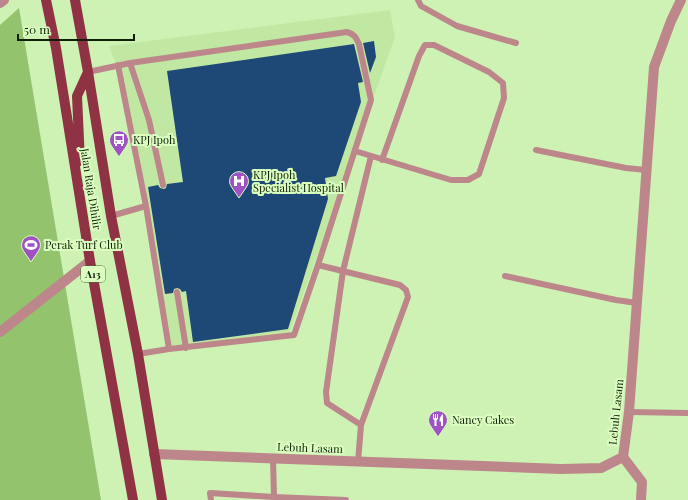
<svg xmlns="http://www.w3.org/2000/svg" width="688" height="500" font-family="'Playfair Display',serif">
<style>
.built{fill:#c0e8a3}
.green{fill:#93c46d}
.building{fill:#1e4876}
.lines{fill:none;stroke-linecap:round;stroke-linejoin:round}
.lane{stroke:#bc868b;stroke-width:6}
.street{stroke:#bc868b;stroke-width:10}
.primary{stroke:#8f3344;stroke-width:10}
.labels{text-anchor:middle;stroke-width:4;stroke-linejoin:round;paint-order:stroke}
.shield{fill:#daffc0;stroke:#4d623e;stroke-width:1}
.shield-label{font-size:10px;font-weight:bold;fill:#111e07}
.poi-label{font-size:11px;fill:#111e07;stroke:#daffc0;text-anchor:start}
.street-label{font-size:11px;fill:#111e07;stroke:#daffc0}
</style>
<rect width="100%" height="100%" fill="#cdf2b3"/>
<path class="built" d="M390 10 395 37 289 334 170 347 116 65 109 46Z"/>
<path class="green" d="M19 8 101 500H0V25Z"/>
<path class="building" d="M374 41 376 57 370 73 363 43Z
M354 44 363 82 358 83 361 102 336 176 325 178 328 199 288 329 193 342 186 291 182 292 180 289 177 288 174 289 173 293 165 294 148 187 158 185 160 188 164 189 166 188 167 184 183 182 167 71Z"/>
<g class="lines">
<path class="lane" d="M418 0 421 6 457 26 516 43
M130 63 149 120 163 185
M118 65 146 206 169 349
M88 72 130 63 347 32C354 34 356 37 359 44L371 100 318 265 294 335 169 349 138 354
M536 150 626 168 646 170
M355 151 451 180H468L479 174 504 98 503 83 489 72 434 45H425L419 56 382 160
M111 216 146 206
M318 265 400 285 406 290 408 297 361 425 358 462
M505 276 616 300 637 303
M177 292 186 348
M629 412 688 413
M361 425 327 403 326 392 343 271 371 156
M274 497 346 500
M211 500 210 493 274 497 273 458"/>
<path class="street" d="M0 3 4 0
M0 332 90 261
M154 454 561 469 601 468 623 457 629 412 654 67 671 21 681 0
M623 457 642 482 641 500"/>
<path class="primary" d="M46 0 56 48 90 261 133 500
M75 0 88 72 111 216 138 354 162 500
M80 161 77 96 88 72"/>
</g>
<defs>
<symbol id="bus-pin" viewBox="-11 -11 22 30"><path d="M0 17L-7.5 6A9.5 9.5 0 1 1 7.5 6Z" fill="#9e52c4" stroke="#daffc0"/><path d="M-5-6H5V4H4V6H2V4H-2V6H-4V4H-5ZM-3.5-4V0h7V-4ZM-3.5 1.2v1.5H-2V1.2ZM2 1.2v1.5H3.5V1.2Z" fill="#fff"/></symbol>
<symbol id="hospital-pin" viewBox="-11 -11 22 30"><path d="M0 17L-7.5 6A9.5 9.5 0 1 1 7.5 6Z" fill="#9e52c4" stroke="#daffc0"/><path d="M-5-5h3v3.5h4V-5h3V5h-3V1.5h-4V5h-3Z" fill="#fff"/></symbol>
<symbol id="stadium-pin" viewBox="-11 -11 22 30"><path d="M0 17L-7.5 6A9.5 9.5 0 1 1 7.5 6Z" fill="#9e52c4" stroke="#daffc0"/><path d="M0-5a6.5 5 0 1 0 0 10a6.5 5 0 1 0 0-10ZM-3.5-1.8h7v3.6h-7Z" fill="#fff"/></symbol>
<symbol id="restaurant-pin" viewBox="-11 -11 22 30"><path d="M0 17L-7.5 6A9.5 9.5 0 1 1 7.5 6Z" fill="#9e52c4" stroke="#daffc0"/><path d="M-5-6h1v4h1v-4h1v4h1v-4h1v5L-1.5 .5V6h-2V.5L-5-1ZM5-6V6H3V1.5H1.5Q1.5-4 5-6Z" fill="#fff"/></symbol>
</defs>
<g fill-rule="evenodd">
<use href="#bus-pin" x="108" y="129" width="22" height="30"/>
<use href="#hospital-pin" x="228" y="170" width="22" height="30"/>
<use href="#stadium-pin" x="20" y="234" width="22" height="30"/>
<use href="#restaurant-pin" x="427" y="409" width="22" height="30"/>
</g>
<g class="labels">
<rect class="shield" x="81" y="266" width="24" height="16" rx="3"/>
<g class="shield-label">
<text x="93" y="278">A13</text>
</g>
<g class="poi-label">
<text x="133" y="144">KPJ Ipoh</text>
<text x="253" y="179">KPJ Ipoh<tspan x="253" dy="13">Specialist Hospital</tspan></text>
<text x="45" y="249">Perak Turf Club</text>
<text x="452" y="424">Nancy Cakes</text>
</g>
<g class="street-label">
<text transform="translate(91 189) rotate(81)" y="4">Jalan Raja Dihilir</text>
<text transform="translate(616 412) rotate(-84)" y="4">Lebuh Lasam</text>
<text transform="translate(310 448) rotate(2)" y="4">Lebuh Lasam</text>
</g>
</g>
<path d="M18 34v6h116v-6" fill="none" stroke="#111e07" stroke-width="2"/>
<text x="24" y="34" font-size="12" fill="#111e07" stroke="#daffc0" stroke-width="3" paint-order="stroke">50 m</text>
</svg>
